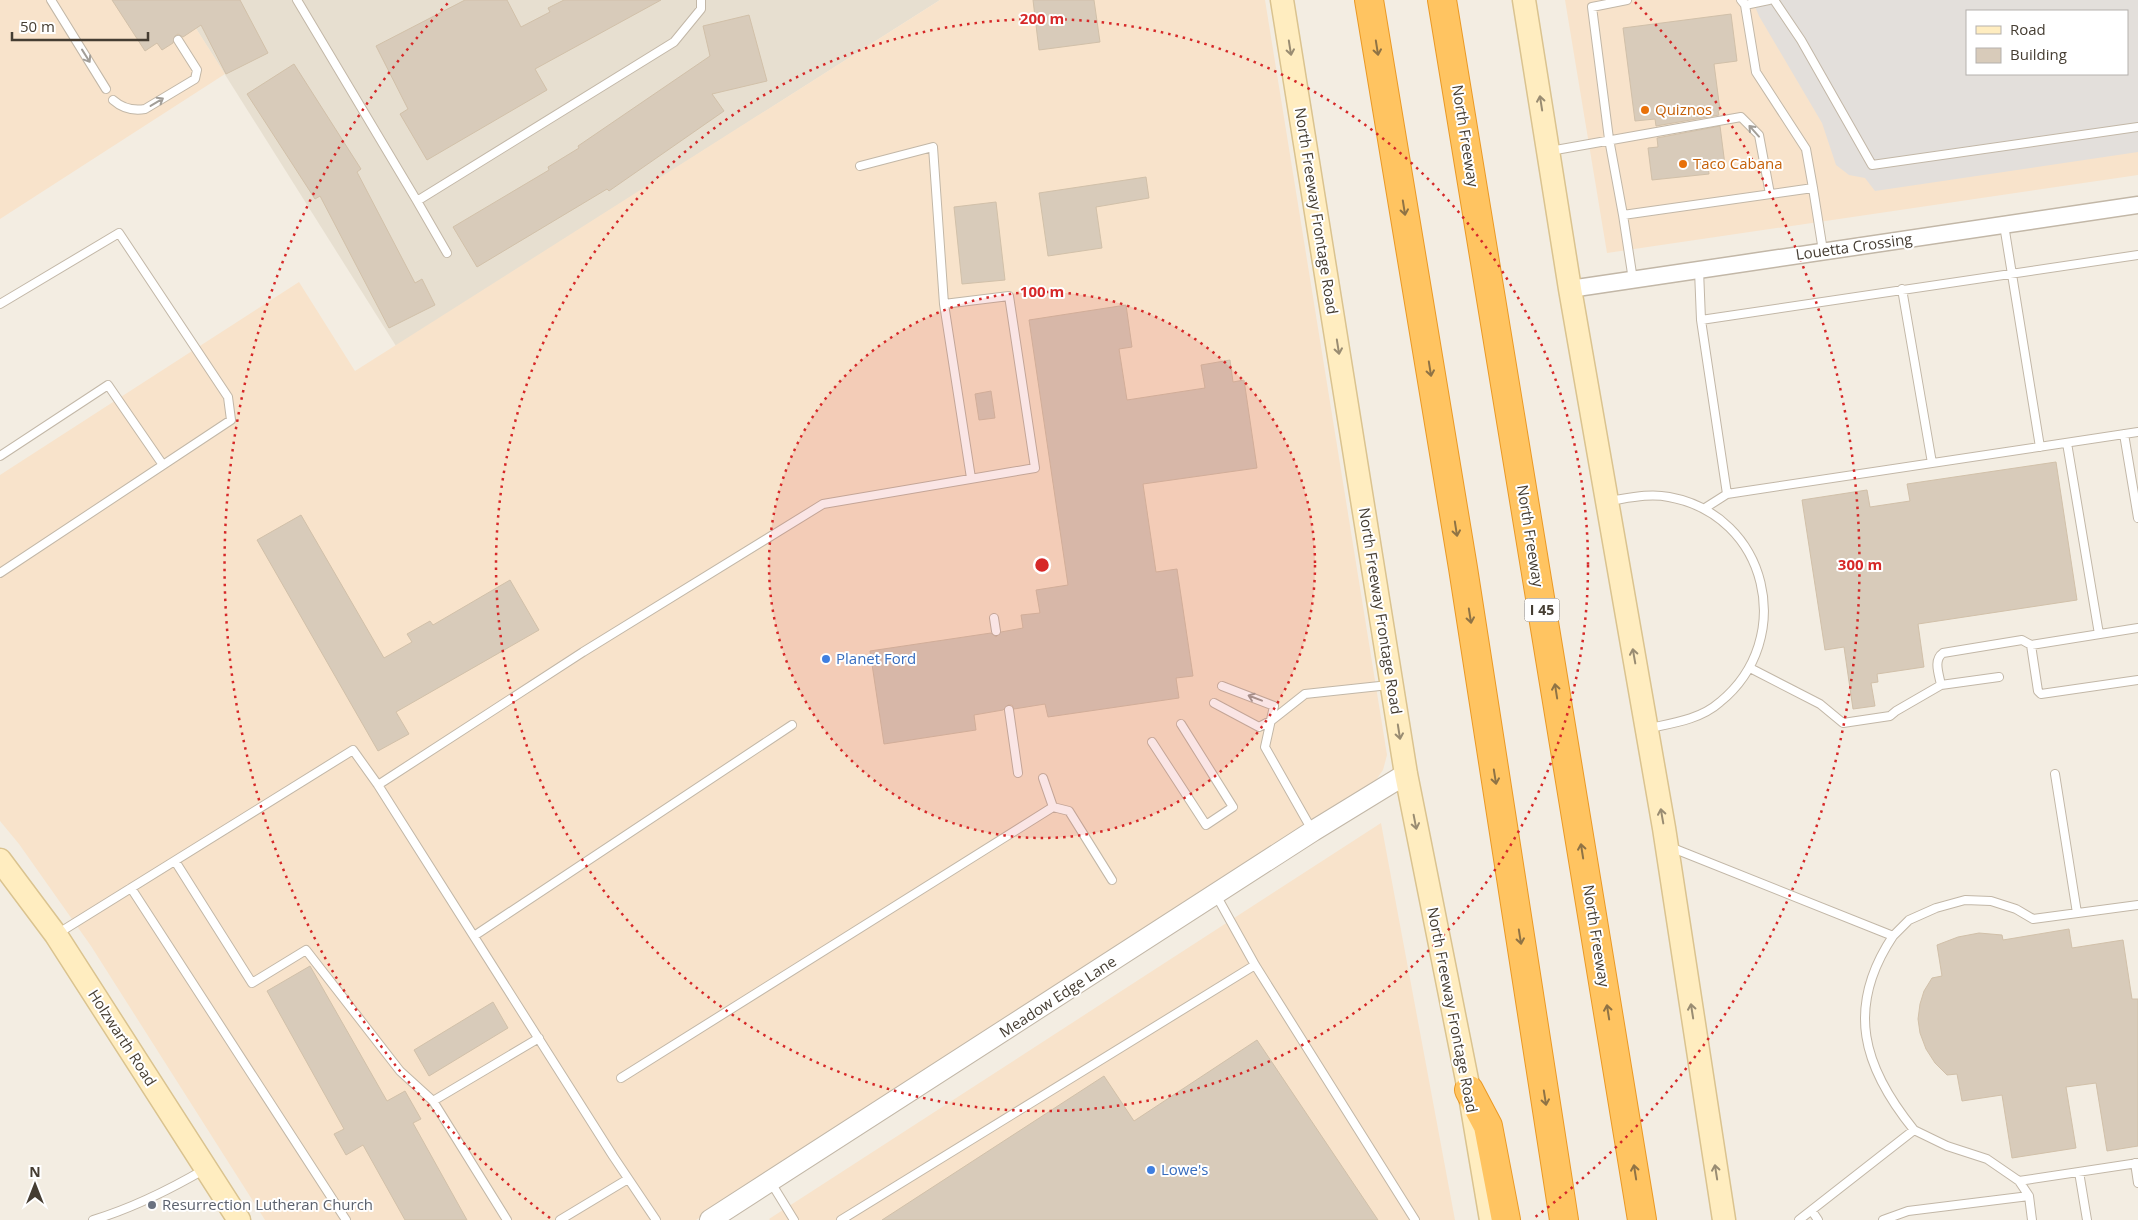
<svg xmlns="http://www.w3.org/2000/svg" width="2138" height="1220" font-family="'Open Sans',sans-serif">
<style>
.residential{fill:#e7dfd0}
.commercial{fill:#f8e3cb;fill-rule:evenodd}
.parking{fill:#e3dfdb;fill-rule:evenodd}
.building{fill:#d8cbba;stroke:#d1c0a9}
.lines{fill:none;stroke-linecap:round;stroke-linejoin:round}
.service-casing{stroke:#c2b7a7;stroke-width:10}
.minor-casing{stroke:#c2b7a7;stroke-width:19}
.tertiary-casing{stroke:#c2b7a7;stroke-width:22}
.secondary-casing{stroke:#dac38f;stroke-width:25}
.motorway-casing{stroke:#ea9925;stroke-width:30}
.service{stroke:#fff;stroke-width:8}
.minor{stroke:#fff;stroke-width:16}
.tertiary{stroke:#fff;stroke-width:20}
.secondary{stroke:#ffedc0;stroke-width:22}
.motorway{stroke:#ffc461;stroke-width:28}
.oneway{stroke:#998c72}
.oneway2{stroke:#8f7345}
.oneway3{stroke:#a29e98}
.ring{fill:none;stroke:#d62828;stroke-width:2.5;stroke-dasharray:2.5 5}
.food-dot{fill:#e8710a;stroke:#fff;stroke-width:2}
.shop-dot{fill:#3f7fe0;stroke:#fff;stroke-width:2}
.worship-dot{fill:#6b7280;stroke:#fff;stroke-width:2}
.labels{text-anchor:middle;stroke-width:4;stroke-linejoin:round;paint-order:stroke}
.shield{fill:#fff;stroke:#7d7770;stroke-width:1}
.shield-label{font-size:14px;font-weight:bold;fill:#453d32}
.food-label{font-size:15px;fill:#c56008;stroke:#fff;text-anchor:start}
.street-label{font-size:15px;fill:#453d32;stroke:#fff}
.shop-label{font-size:15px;fill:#366cbe;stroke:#fff;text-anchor:start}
.worship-label{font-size:15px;fill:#5b616d;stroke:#fff;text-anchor:start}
.centre{fill:#d62828;stroke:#fff;stroke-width:2.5}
.ring-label{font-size:15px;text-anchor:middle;font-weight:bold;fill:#d62828;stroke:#fff;stroke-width:4;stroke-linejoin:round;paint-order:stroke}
</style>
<rect width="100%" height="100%" fill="#f3ede2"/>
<path class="residential" d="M178 0H940L396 346Z"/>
<path class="commercial" d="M0 0H178L225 74 0 219Z
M940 0H1265L1383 730 1387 755 1383 770 1376 780 696 1220H265L91 946 19 844 0 821V475L299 282 355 371Z
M1565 0H2138V175L1607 253ZM1967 11H2127V74H1967Z
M1381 823 1455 1220H770L769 1219Z"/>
<path class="parking" d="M1752 0H2138V152L1875 191 1865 178 1849 175 1836 165 1822 123 1759 16ZM1967 11H2127V74H1967Z"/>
<path class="building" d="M112 0H240L268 53 226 74 201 25 183 37 178 34 175 36 173 43 162 50 157 43 145 51Z
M465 0H507L521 27 550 12 548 8 564 0H661L535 69 547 90 427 160 400 114 408 109 376 46Z
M1033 0H1094L1100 42 1039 50Z
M1731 14 1737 61 1714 64 1720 110 1718 111 1719 115 1656 126 1655 119 1635 121 1623 28Z
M749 15 767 81 712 94 724 111 609 191 607 189 477 267 453 227 549 170 548 167 579 148 578 146 710 56 703 26Z
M294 64 361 169 357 172 415 283 422 279 435 305 389 328 320 196 315 199 247 94Z
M1720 126 1725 165 1708 167 1709 174 1652 180 1648 148 1658 147 1657 138Z
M1146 177 1149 198 1096 207 1102 248 1048 256 1039 193Z
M996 202 1005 280 962 284 954 207Z
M1126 305 1132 347 1119 349 1127 400 1205 388 1201 365 1230 360 1233 382 1244 380 1257 468 1143 484 1156 572 1177 569 1193 676 1176 678 1179 698 1048 717 1045 704 1014 709 1012 705H1008L1003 710 974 715 976 730 884 744 870 651 991 633 996 637 1001 632 1023 628 1021 615 1040 613 1036 590 1068 585 1029 320Z
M991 391 995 418 979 420 975 394Z
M2056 462 2077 600 1918 624 1924 667 1877 674 1878 682 1871 683 1875 706 1853 709 1844 647 1825 650 1802 500 1867 490 1870 507 1910 501 1907 484Z
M301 515 384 658 412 642 407 634 430 621 433 625 510 580 539 630 396 712 409 734 378 751 257 540Z
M2069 929 2072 948 2123 940 2132 999H2138V1146L2107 1151 2096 1083 2066 1087 2076 1148 2012 1158 2002 1095 1962 1101 1957 1074 1947 1075 1935 1063 1926 1049 1920 1033 1918 1019 1920 1004 1924 991 1932 978 1942 976 1937 945 1958 937 1979 933 2002 935 2003 940Z
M310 966 387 1101 405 1091 421 1119 413 1123 467 1220H405L363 1145 346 1155 334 1134 344 1129 267 991Z
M493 1002 508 1028 429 1076 414 1050Z
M1257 1040 1378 1220H882L1104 1076 1134 1121Z"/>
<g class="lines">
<defs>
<path id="service" d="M51 0 106 89
M297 0 417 201 674 42 701 9V0
M1627 0 1592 7 1609 139 1623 215 1813 188 1806 149 1756 72 1745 5 1741 0
M1774 0 1801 40 1872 165 2138 127
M1745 5 1769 0
M113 100C122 108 133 111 145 109L195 79 197 70 178 40
M1550 151 1741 117 1759 135 1770 194
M860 166 933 147 944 304
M1813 188 1823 251
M417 201 447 253
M1623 215 1633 280
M2004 225 2040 447
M1699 270 1701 320 1727 494
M1902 289 1932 463
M0 304 119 233 228 397 231 420 0 573
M1701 320 2138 255
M2124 434 2138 518
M2067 443 2099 634
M0 456 108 385 163 465
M1609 501C1629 498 1649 493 1669 497 1768 515 1797 639 1720 702 1701 719 1674 723 1650 728
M1705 508 1727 494 2138 432
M994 618 996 631
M2031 645 2038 691 2041 694 2138 680
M1750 668 1820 704 1843 723 1890 716 1896 711 1941 685C1939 674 1933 660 1943 653L2022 640 2031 645 2138 628
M1941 685 1999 677
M1222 686 1274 706 1265 747 1312 830
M1214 703 1259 727 1272 720 1305 694 1389 685
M1009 710 1018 773
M1152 742 1206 825 1233 807 1181 724
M2055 774 2077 913
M1043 778 1053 807
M1670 847 1893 936 1909 920 1936 908 1965 900 1991 901 2016 909 2033 919 2138 905
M175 861 252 983 306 950 400 1071 433 1101 539 1038
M131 888 346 1220
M1216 895 1255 965 1415 1220
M57 934 353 750 378 785
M474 936 792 725
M1893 936C1845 1008 1863 1067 1914 1130
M621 1078 1053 807 1069 811 1112 880
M433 1101 507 1220
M2135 1163 2138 1183
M2079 1172 2087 1220
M770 1181 794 1220
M2019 1181 2138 1163
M1812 1211 1818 1220
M93 1220C133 1208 169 1190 205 1169
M560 1220 628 1179
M656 1220 613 1156 378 785 583 652 823 504 1035 468 1009 296 944 304 971 478
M841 1220 1255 965
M1799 1220 1914 1130 1947 1146 1987 1159 2019 1181 2029 1196 2032 1220
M1883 1220 1908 1211 2029 1196"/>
<path id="minor" d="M1570 289 2138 205"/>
<path id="tertiary" d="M710 1220 1313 831 1406 774"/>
<path id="secondary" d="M1282 0 1406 774 1469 1090 1491 1220
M1524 0 1570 289 1664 828 1724 1220
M0 860 56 935 239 1220"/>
<path id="motorway" d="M1369 0 1463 568 1564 1220
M1442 0 1642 1220
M1469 1090 1488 1126 1506 1220"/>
</defs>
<use href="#service" class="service-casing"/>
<use href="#minor" class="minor-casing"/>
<use href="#tertiary" class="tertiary-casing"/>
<use href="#secondary" class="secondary-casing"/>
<use href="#motorway" class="motorway-casing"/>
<use href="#service" class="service"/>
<use href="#minor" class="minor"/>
<use href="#tertiary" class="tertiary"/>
<use href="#secondary" class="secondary"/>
<use href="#motorway" class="motorway"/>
</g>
<defs><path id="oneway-shaft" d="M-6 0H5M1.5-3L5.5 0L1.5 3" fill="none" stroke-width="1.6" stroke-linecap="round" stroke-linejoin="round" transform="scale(1.25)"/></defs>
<g class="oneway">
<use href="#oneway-shaft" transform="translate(1290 48) rotate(81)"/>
<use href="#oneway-shaft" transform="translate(1541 103) rotate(-99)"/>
<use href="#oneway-shaft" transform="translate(1338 347) rotate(81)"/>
<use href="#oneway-shaft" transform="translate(1634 656) rotate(-100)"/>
<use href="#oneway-shaft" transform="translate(1399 732) rotate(81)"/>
<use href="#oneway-shaft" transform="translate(1662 816) rotate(-100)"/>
<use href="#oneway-shaft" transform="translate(1415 822) rotate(79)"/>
<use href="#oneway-shaft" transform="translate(1692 1011) rotate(-99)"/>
<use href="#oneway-shaft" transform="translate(1716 1172) rotate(-99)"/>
</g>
<g class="oneway2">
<use href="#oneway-shaft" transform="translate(1377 48) rotate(81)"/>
<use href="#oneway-shaft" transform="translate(1404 208) rotate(81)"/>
<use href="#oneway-shaft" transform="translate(1430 369) rotate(81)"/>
<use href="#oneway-shaft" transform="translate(1456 529) rotate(81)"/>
<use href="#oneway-shaft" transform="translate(1470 616) rotate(81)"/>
<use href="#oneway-shaft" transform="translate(1556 691) rotate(-99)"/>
<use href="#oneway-shaft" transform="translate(1495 777) rotate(81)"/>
<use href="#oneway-shaft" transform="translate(1582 851) rotate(-99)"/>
<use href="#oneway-shaft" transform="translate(1520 937) rotate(81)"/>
<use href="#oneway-shaft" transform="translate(1608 1012) rotate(-99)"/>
<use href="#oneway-shaft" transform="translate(1545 1098) rotate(81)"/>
<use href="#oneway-shaft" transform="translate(1635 1172) rotate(-99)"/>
</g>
<g class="oneway3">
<use href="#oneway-shaft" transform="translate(86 56) rotate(58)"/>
<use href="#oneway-shaft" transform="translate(157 102) rotate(-31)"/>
<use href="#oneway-shaft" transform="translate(1754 131) rotate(-132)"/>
<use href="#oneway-shaft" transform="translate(1255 698) rotate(-159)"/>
</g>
<circle cx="1042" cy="565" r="273" fill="#d62828" fill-opacity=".12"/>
<g class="ring">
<circle cx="1042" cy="565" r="273"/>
<circle cx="1042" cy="565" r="546"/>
<path d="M550 1218A818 818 0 0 1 449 2M1635 2A818 818 0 0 1 1534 1218"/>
</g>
<g class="food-dot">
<circle cx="1645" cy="110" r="5"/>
<circle cx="1683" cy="164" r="5"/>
</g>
<g class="shop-dot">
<circle cx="826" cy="659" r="5"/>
<circle cx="1151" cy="1170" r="5"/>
</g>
<circle class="worship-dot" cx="152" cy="1205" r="5"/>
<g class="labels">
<rect class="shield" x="1524.5" y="598.5" width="35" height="23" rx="4"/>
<g class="shield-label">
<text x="1542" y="615">I 45</text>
</g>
<g class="food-label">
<text x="1655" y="115">Quiznos</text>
<text x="1693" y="169">Taco Cabana</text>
</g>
<g class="street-label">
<text transform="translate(1465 136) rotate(81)" y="5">North Freeway</text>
<text transform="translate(1316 211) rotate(81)" y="5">North Freeway Frontage Road</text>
<text transform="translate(1854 247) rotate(-8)" y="5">Louetta Crossing</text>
<text transform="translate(1530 536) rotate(81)" y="5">North Freeway</text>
<text transform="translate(1380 611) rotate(81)" y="5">North Freeway Frontage Road</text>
<text transform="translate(1596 936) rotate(81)" y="5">North Freeway</text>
<text transform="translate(1058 997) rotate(-33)" y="5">Meadow Edge Lane</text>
<text transform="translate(1452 1010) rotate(79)" y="5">North Freeway Frontage Road</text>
<text transform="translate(122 1038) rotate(57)" y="5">Holzwarth Road</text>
</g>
<g class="shop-label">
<text x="836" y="664">Planet Ford</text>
<text x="1161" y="1175">Lowe's</text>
</g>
<g class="worship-label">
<text x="162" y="1210">Resurrection Lutheran Church</text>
</g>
</g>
<circle cx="1042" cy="565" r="8" class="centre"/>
<g class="ring-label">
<text x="1042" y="24">200 m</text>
<text x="1042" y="297">100 m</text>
<text x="1860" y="570">300 m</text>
</g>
<rect x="1966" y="10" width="162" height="65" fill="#ffffff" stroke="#b5b1ad"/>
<rect x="1976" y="26" width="25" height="8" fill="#ffedc0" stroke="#b5b1ad"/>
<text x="2010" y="35" font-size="15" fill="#453d32">Road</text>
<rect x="1976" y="48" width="25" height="15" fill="#d8cbba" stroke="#b5b1ad"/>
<text x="2010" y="60" font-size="15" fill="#453d32">Building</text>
<g transform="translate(35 1185)" stroke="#ffffff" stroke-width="4" paint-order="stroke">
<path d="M0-4L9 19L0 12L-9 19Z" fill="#453d32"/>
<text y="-8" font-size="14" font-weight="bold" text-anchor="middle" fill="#453d32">N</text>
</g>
<path d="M12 32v8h136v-8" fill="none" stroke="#453d32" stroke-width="2.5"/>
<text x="20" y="32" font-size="15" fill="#453d32" stroke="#ffffff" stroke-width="4" paint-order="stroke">50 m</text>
</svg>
